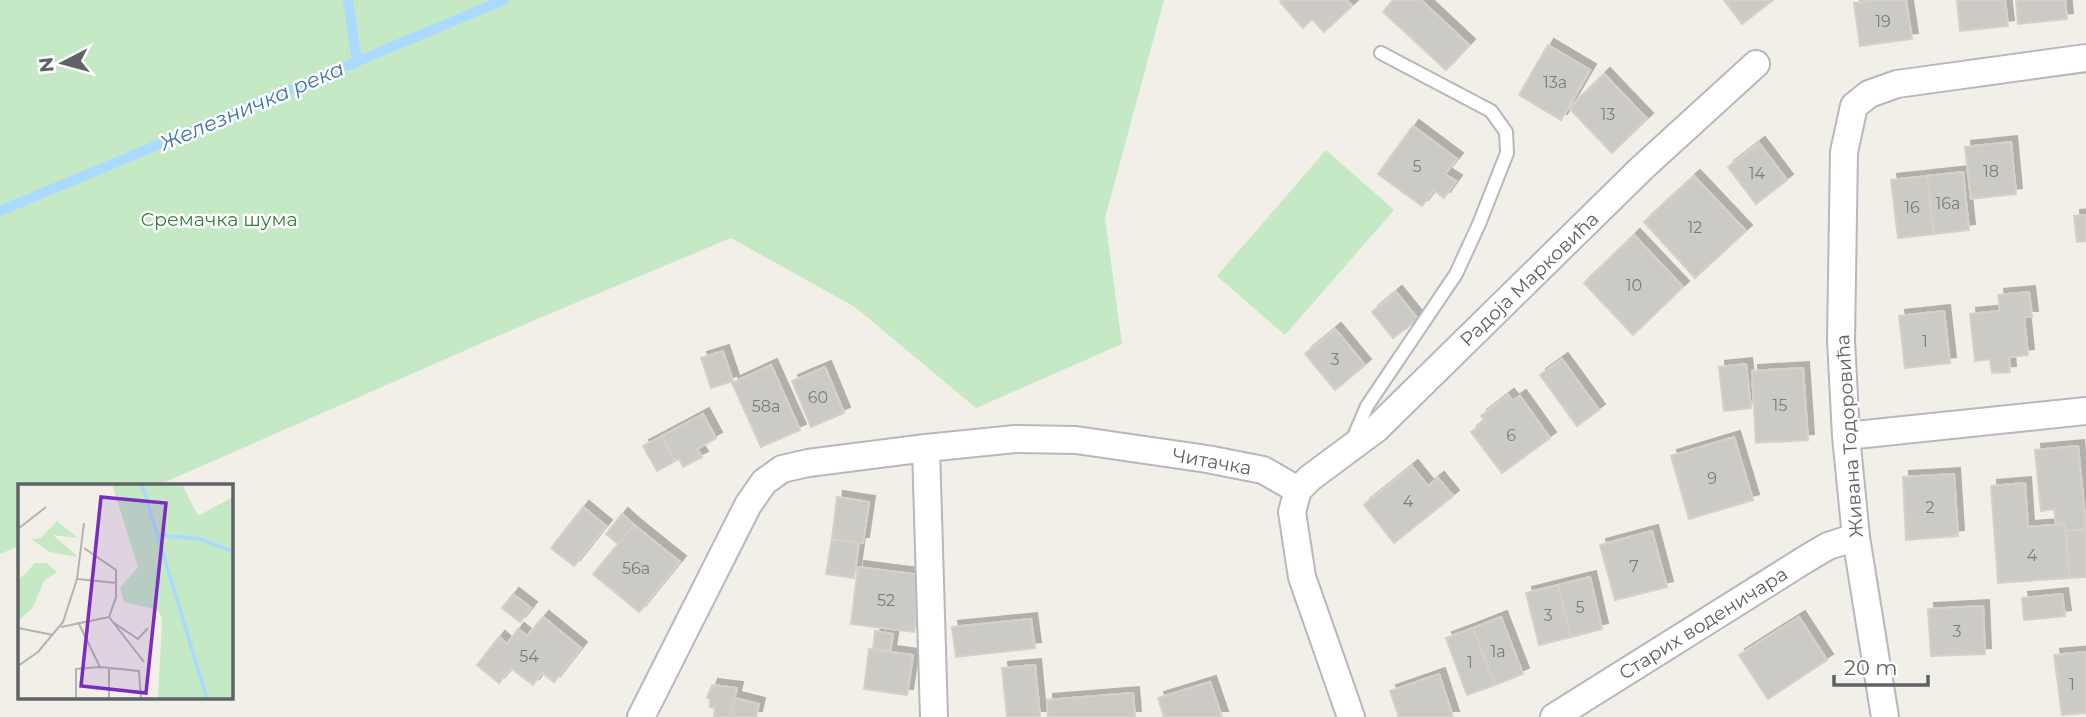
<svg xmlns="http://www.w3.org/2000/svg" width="2086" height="717" font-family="Montserrat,sans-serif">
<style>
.green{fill:#c5e8c5}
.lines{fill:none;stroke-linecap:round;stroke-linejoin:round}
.stream{stroke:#aadaff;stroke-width:10}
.building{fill:#cccac5;stroke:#d6d1c6;stroke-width:2;filter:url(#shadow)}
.lane-casing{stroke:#b5b8bc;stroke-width:16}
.street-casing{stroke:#b5b8bc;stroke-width:30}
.lane{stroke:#fff;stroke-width:12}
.street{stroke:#fff;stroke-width:26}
.labels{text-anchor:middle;stroke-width:5;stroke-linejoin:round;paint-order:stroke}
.number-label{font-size:16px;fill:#7a7d7f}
.park-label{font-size:19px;fill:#348238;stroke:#fff}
.street-label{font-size:19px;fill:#5f6368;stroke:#fff}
.water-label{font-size:21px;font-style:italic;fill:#4174aa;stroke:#fff}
.inset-river{fill:none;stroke:#aadaff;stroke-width:3.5}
.inset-road{fill:none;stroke:#b3b3b1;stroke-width:2}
.view{fill:#7b2cbf;fill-opacity:0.15;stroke:#7b2cbf;stroke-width:3.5}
.inset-edge{fill:none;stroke:#5f6368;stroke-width:3.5}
</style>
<defs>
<filter id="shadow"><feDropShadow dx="6" dy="-6" stdDeviation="0" flood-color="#0004"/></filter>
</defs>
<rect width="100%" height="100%" fill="#f1efe8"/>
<path class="green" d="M0 0H1164L1105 218 1122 344 976 408 855 307 731 238 537 319 156 486H19V546L0 554Z
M1326 150 1394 210 1285 335 1217 276Z"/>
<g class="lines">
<path class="stream" d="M348 0 357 62
M0 211 504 0"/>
</g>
<path class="building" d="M1282 0H1346L1352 6 1324 32 1312 19 1303 28 1280 2Z
M1393 0H1421L1469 45 1446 70 1383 12Z
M1724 0H1773L1742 24Z
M1875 0H1906L1912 39 1860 46 1854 3Z
M1957 0H2005L2008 26 1960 31Z
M2016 0H2065L2067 19 2018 24Z
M1548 45 1590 70 1561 120 1519 95Z
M1604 74 1647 119 1612 153 1569 108Z
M1413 126 1457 159 1445 174 1456 181 1444 198 1434 190 1422 206 1378 174Z
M2011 142 2016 194 1971 199 1965 147Z
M1759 143 1787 180 1756 204 1728 167Z
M1963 172 1969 230 1934 234 1927 176Z
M1694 176 1746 231 1695 278 1644 222Z
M1927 176 1934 234 1898 238 1891 180Z
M2086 215V241L2077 242 2074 216Z
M1634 235 1683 287 1633 335 1584 283Z
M1396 292 1418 319 1393 338 1372 312Z
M2029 292 2032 317H2024L2028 355 2009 357 2010 372 1992 373 1990 359 1975 361 1970 314 2000 311 1998 295Z
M1944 311 1950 363 1905 368 1899 316Z
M1335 329 1365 365 1335 390 1305 354Z
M723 351 733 381 711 388 701 358Z
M1562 359 1599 410 1577 426 1540 375Z
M1746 364 1751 408 1724 411 1719 367Z
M771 365 800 430 761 447 732 383Z
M825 367 844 413 811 427 792 381Z
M1803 368 1808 440 1756 443 1752 371Z
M1508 395 1513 401 1520 396 1550 438 1502 473 1471 432 1485 421 1481 416Z
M703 414 716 438 697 449 702 457 683 467 679 459 675 461 662 436Z
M662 436 675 461 657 471 643 446Z
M1734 437 1753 500 1689 519 1671 456Z
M2078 446 2086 529 2066 531 2065 524 2056 525 2054 509 2041 511 2035 450Z
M1412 466 1428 486 1438 478 1453 496 1394 543 1364 505Z
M1954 474 1958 536 1906 540 1903 477Z
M2025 483 2028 527 2065 524 2069 578 1998 583 1991 486Z
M837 497 869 502 863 543 832 539Z
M583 507 606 526 574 566 551 548Z
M622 514 634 525 618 544 606 534Z
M634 525 680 562 639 612 593 574Z
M2086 529V577L2069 578 2066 531Z
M1652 531 1667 587 1615 600 1600 545Z
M832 539 859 543 854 578 826 574Z
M858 567 921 575 914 632 851 624Z
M1590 577 1602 629 1571 637 1558 585Z
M1558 585 1571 637 1539 645 1526 593Z
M513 594 531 608 520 622 502 608Z
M2062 594 2065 616 2024 620 2022 598Z
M1983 606 1985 654 1931 656 1928 609Z
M543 617 581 648 554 682 542 673 533 685 511 668 499 683 477 665 499 637 507 644 518 629 527 636Z
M1501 617 1523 674 1495 685 1473 628Z
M1799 617 1827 660 1768 699 1739 655Z
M1031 619 1035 648 956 657 952 627Z
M1473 628 1495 685 1467 695 1446 638Z
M875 631 893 634 890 652 873 649Z
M869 649 913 655 907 695 864 689Z
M2086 652V713L2062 715 2054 655Z
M1035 665 1040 717H1007L1002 668Z
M1439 674 1453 717H1399L1390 691Z
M1210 682 1222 717H1164L1158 698Z
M712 685 737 688 730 717H714L715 708 710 707V699L707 698Z
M1133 693 1135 717H1048L1047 700Z
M735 698 759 704 756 717H730Z"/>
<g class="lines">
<defs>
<path id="lane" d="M1352 441 1367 406 1456 274 1479 224 1507 153 1506 132 1491 111 1381 53"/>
<path id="street" d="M1846 436 2086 411
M926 448 934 717
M641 717 748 505 764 482 782 469 808 463 926 448 1015 439 1076 440 1207 459 1263 470 1298 490
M1351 717 1302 577 1292 512 1298 490 1310 478 1376 429 1643 167 1756 64
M1554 717 1806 559 1828 546 1856 537
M1885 717 1856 537 1846 436 1841 340 1844 152 1854 106 1869 94 1897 84 2086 58"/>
</defs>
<use href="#lane" class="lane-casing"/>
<use href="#street" class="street-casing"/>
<use href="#lane" class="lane"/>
<use href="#street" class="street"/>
</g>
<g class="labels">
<g class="number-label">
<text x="1883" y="27">19</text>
<text x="1555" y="88">13a</text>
<text x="1608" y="120">13</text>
<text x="1417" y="172">5</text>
<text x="1991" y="177">18</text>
<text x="1757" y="179">14</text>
<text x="1948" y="209">16a</text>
<text x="1912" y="213">16</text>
<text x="1695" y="233">12</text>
<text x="1634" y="291">10</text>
<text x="1925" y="347">1</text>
<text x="1335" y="365">3</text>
<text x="818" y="403">60</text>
<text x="1780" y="411">15</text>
<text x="766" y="412">58a</text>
<text x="1511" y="441">6</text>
<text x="1712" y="484">9</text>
<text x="1408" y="507">4</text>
<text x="1930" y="513">2</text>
<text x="2032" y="561">4</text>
<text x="1634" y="572">7</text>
<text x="636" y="574">56a</text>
<text x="886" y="606">52</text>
<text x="1580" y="613">5</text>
<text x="1548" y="621">3</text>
<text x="1957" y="637">3</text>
<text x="1498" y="657">1a</text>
<text x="529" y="662">54</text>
<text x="1470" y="668">1</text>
<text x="2072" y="690">1</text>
</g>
<g class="park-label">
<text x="219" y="226">Сремачка шума</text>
</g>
<g class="street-label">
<text transform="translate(1529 279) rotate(-44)" y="7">Радоја Марковића</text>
<text transform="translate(1849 436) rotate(-94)" y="7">Живана Тодоровића</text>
<text transform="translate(1212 461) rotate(10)" y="7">Читачка</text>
<text transform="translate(1703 623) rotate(-32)" y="7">Старих воденичара</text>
</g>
<g class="water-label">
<text transform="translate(252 106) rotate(-23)" y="7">Железничка река</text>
</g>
</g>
<g transform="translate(18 484)">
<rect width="215" height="215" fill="#f1efe8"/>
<path d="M94 0H164L180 32 215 13V215H140L144 135 140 126 106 118 102 104 120 83ZM39 37 60 54 35 51 60 73 32 68 13 55 23 54ZM17 79H29L39 88 26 97 15 123 0 138V97Z" fill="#c5e8c5"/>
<path class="inset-river" d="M124 0 189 215M139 51 182 55 216 68"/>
<path class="inset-road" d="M0 45 28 23M66 64 98 86V113L91 133M59 95 99 99M91 133 126 178M60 138 82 183M96 139 120 155 130 144M43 143 91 133M0 144 35 151M0 182 20 168 45 138 59 95 66 39M58 215V185L82 183 121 187 123 215M91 215V183"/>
<path class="view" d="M83 13 148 19 128 209 63 202Z"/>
<rect width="215" height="215" class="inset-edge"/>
</g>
<g transform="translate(63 63) rotate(264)" stroke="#ffffff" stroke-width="5" paint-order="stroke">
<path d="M0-5L12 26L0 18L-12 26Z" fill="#5f6368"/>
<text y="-10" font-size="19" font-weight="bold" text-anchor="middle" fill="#5f6368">N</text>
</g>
<path d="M1834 675v10h94v-10" fill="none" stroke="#5f6368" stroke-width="3.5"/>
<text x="1844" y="675" font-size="21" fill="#5f6368" stroke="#ffffff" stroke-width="5" paint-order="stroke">20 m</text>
</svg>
